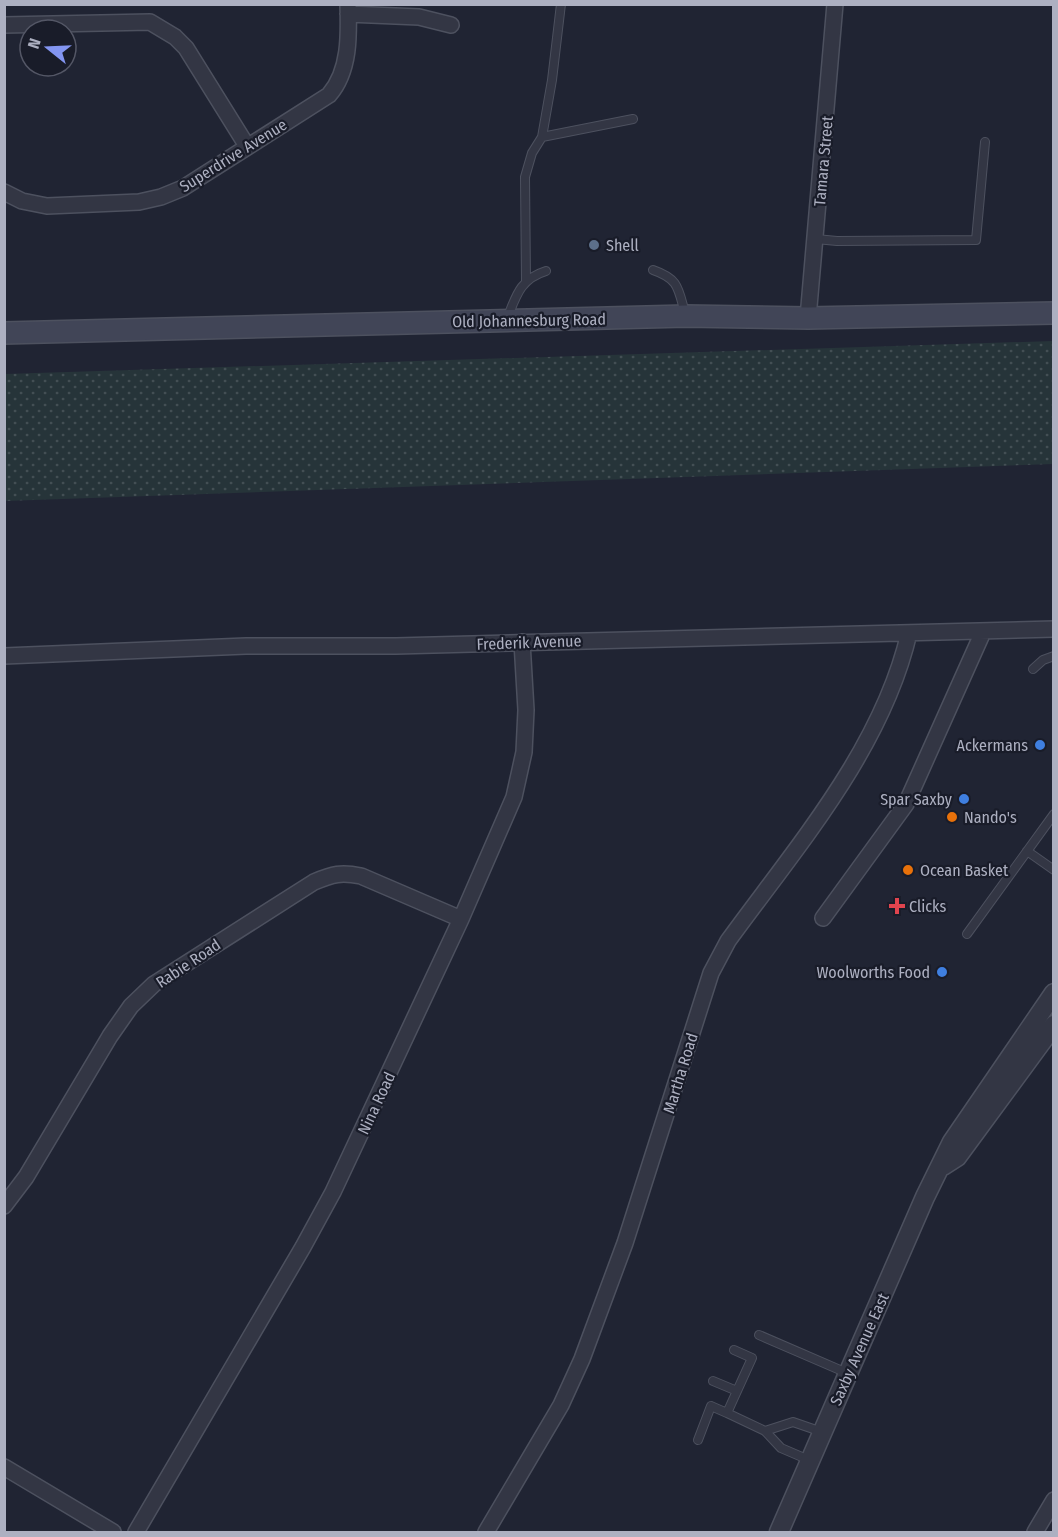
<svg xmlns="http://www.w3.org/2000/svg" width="1058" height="1537" font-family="'Fira Sans Condensed',sans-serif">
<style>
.grass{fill:url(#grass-dots)}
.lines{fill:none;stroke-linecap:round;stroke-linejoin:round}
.service-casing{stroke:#4d515f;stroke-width:10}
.minor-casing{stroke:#4d515f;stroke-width:18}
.tertiary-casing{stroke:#4d515f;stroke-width:21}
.secondary-casing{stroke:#4d515f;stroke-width:24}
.service{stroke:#333644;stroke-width:8}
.minor{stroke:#333644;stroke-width:15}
.tertiary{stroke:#333644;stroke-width:18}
.secondary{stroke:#414557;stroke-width:21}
.service-dot{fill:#5c6f8a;stroke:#191c29;stroke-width:2}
.shop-dot{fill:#3f7fe0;stroke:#191c29;stroke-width:2}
.food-dot{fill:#e8710a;stroke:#191c29;stroke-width:2}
.health-dot{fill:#e0444e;stroke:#191c29;stroke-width:2}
.labels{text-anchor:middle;stroke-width:4.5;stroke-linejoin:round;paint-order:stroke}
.street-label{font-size:16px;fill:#adb0c1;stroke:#191c29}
.poi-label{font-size:16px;fill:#adb0c1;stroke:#191c29;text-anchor:start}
</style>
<defs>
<pattern id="grass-dots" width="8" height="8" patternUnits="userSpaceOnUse" patternTransform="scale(1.5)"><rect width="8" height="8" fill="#263439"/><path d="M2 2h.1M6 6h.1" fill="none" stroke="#434f54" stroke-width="1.8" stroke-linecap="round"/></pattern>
</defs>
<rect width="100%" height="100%" fill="#202433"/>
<path class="grass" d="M1053 341V464L5 501V374Z"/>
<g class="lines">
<defs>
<path id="service" d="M542 137 552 80 561 4
M816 239 837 241 976 240 985 142
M653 270C679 279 678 288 685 313
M526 282 525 177 532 153 542 137 633 119
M507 319C516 296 520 279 546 271
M1033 669 1043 660 1054 656
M1027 851 1054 870
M967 934 1054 814
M759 1335 847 1373
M734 1350 752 1358 727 1413 765 1431 781 1448 809 1460
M713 1381 737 1391
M765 1431 793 1422 822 1432
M698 1440 711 1406 727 1413"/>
<path id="minor" d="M348 14 419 17 451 25
M4 25 150 22 175 37 186 48 247 146
M4 192 22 201 47 206 139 202 161 197 183 188 329 95C350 71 349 35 348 4
M808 318 835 4
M4 656 246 646H396L1054 629
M823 918 906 804 983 632
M4 1206 26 1177 110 1036 131 1006 154 984 314 882C333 874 341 872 361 876L461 919
M4 1467 113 1532
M136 1532 303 1247 333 1192 461 919 514 797 524 752 526 710 522 642
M486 1532 561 1405 582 1359 625 1243 711 973 728 941C797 846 882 749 909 633
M1035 1532 1054 1500"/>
<path id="tertiary" d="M943 1166 957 1157 1054 1025
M779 1532 925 1197 952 1142 1054 993"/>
<path id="secondary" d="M4 333 686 316 808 318 1054 313"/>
</defs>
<use href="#service" class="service-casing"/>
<use href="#minor" class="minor-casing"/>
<use href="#tertiary" class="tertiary-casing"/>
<use href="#secondary" class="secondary-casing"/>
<use href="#service" class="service"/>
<use href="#minor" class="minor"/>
<use href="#tertiary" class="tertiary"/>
<use href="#secondary" class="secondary"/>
</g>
<circle class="service-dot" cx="594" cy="245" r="6"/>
<g class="shop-dot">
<circle cx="1040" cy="745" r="6"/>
<circle cx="964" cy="799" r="6"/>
<circle cx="942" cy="972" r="6"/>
</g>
<g class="food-dot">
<circle cx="952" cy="817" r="6"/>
<circle cx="908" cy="870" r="6"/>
</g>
<path class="health-dot" d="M894 897h6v6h6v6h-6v6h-6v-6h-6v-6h6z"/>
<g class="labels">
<g class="street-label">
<text transform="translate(233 155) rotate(-32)" y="6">Superdrive Avenue</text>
<text transform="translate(823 161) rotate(-85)" y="6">Tamara Street</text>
<text transform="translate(529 320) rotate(-1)" y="6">Old Johannesburg Road</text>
<text transform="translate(529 642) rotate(-2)" y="6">Frederik Avenue</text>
<text transform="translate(188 963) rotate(-34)" y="6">Rabie Road</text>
<text transform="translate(680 1073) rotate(-73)" y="6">Martha Road</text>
<text transform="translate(376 1103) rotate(-65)" y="6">Nina Road</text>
<text transform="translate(859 1349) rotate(-66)" y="6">Saxby Avenue East</text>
</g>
<g class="poi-label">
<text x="606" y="251">Shell</text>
<text x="1028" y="751" text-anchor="end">Ackermans</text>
<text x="952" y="805" text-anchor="end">Spar Saxby</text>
<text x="964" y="823">Nando's</text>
<text x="920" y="876">Ocean Basket</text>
<text x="909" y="912">Clicks</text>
<text x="930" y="978" text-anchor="end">Woolworths Food</text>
</g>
</g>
<rect width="1058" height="1537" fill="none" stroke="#adb0c1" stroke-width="12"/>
<g transform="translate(48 48) rotate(288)"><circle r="28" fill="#191c29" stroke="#545766" stroke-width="1.5"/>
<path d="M0-4.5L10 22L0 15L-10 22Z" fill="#8395f1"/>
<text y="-9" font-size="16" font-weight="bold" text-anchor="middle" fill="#adb0c1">N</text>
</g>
</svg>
